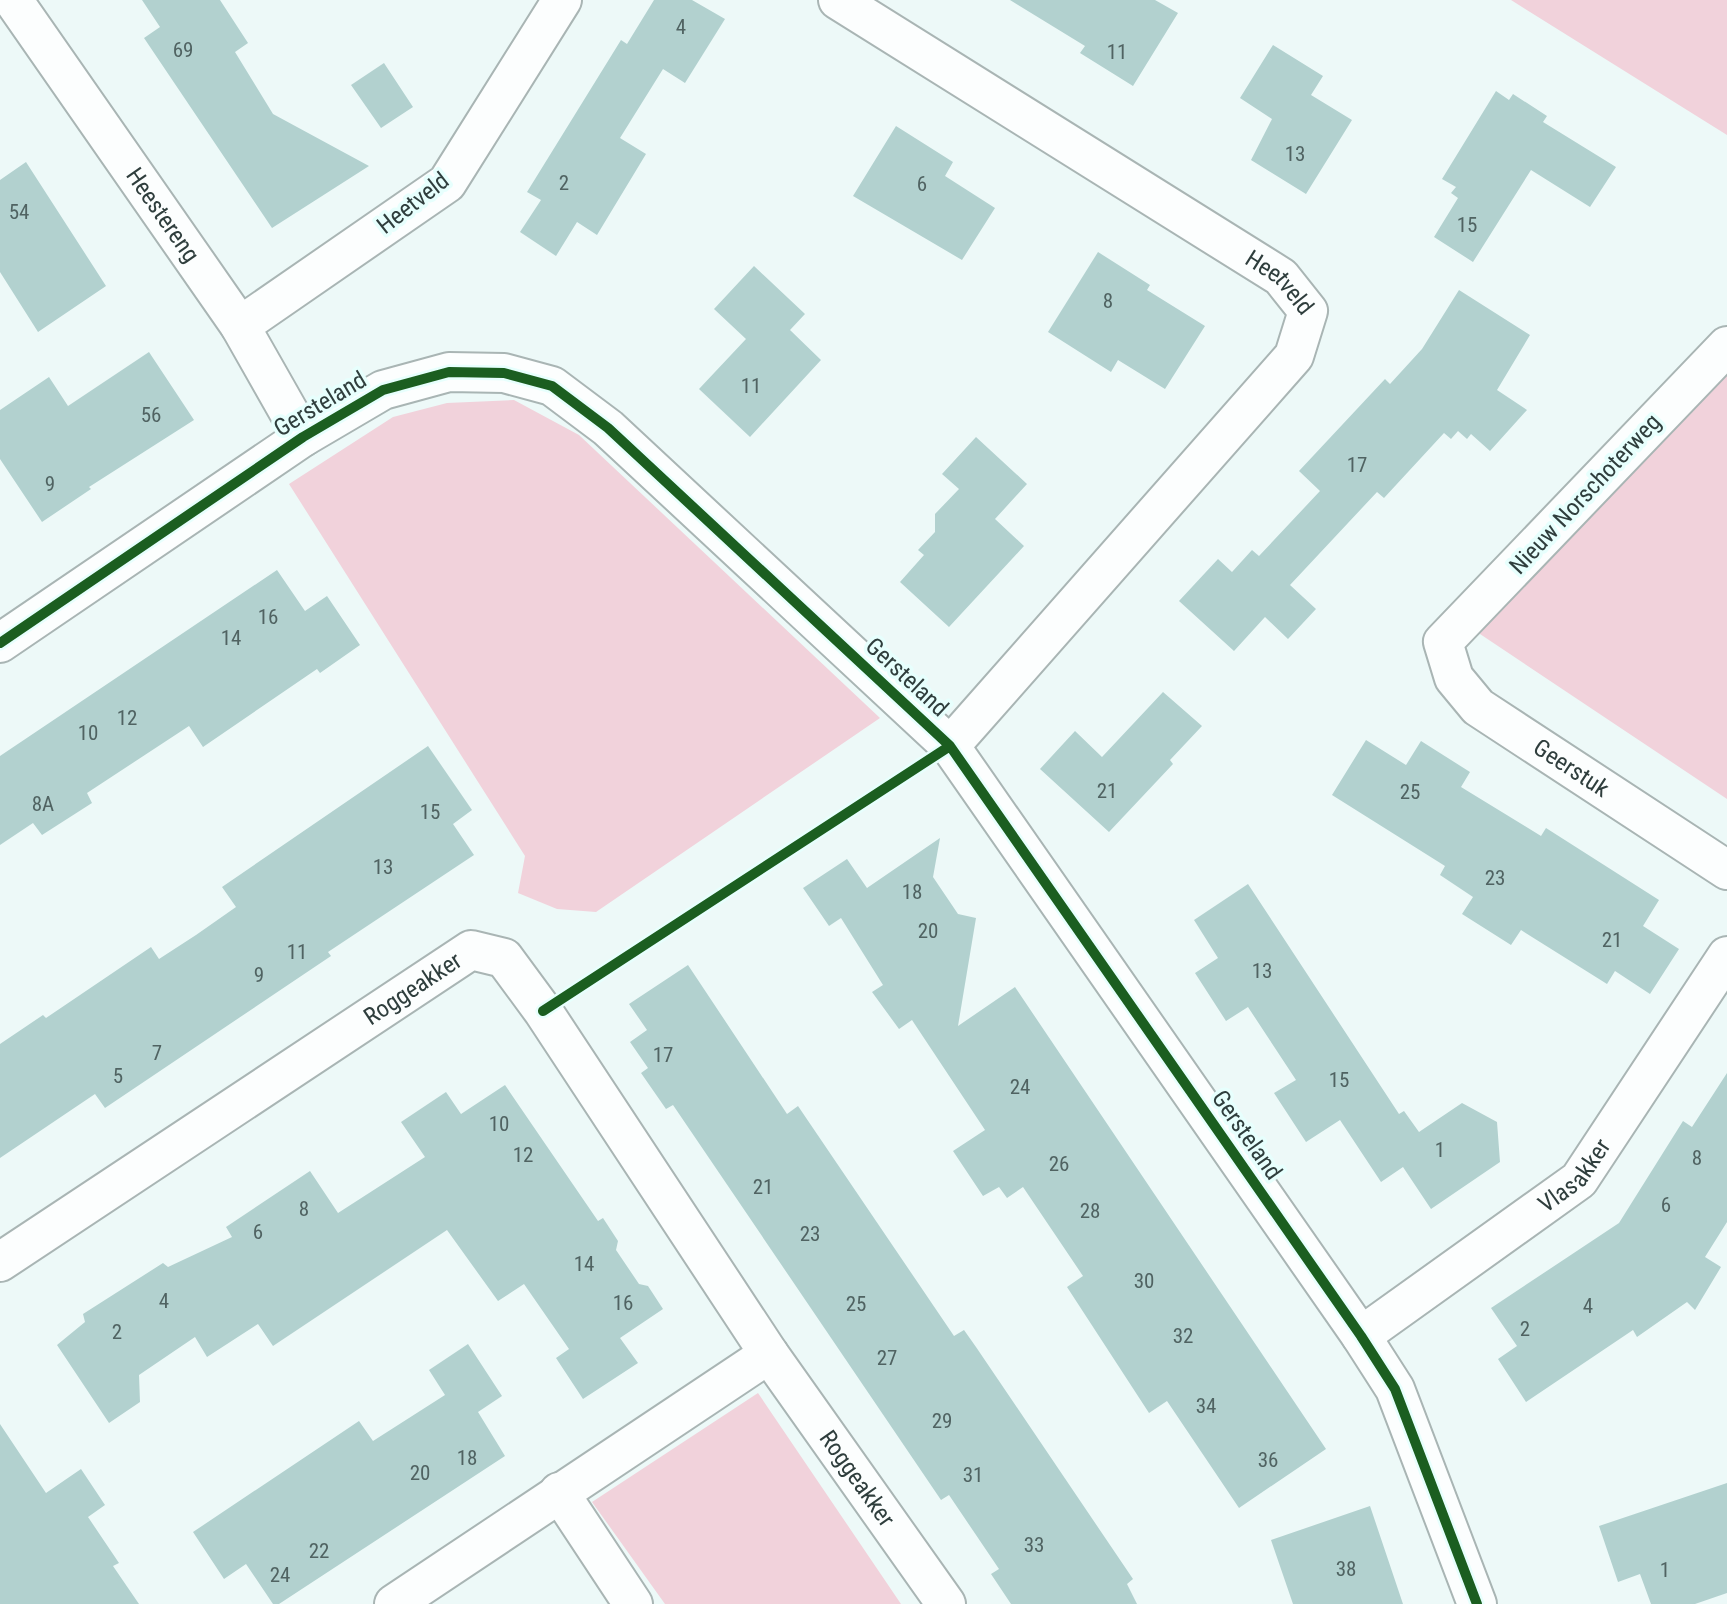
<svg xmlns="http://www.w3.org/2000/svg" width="1727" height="1604" font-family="'Roboto Condensed',sans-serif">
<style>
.green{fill:#f1d2db}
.building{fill:#b2d1cf}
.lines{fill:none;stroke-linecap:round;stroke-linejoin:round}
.street-casing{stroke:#a9b5b4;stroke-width:42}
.street{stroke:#fcfefe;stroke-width:38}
.cycleway-casing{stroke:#e7fffd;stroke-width:15}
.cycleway{stroke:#1b5e20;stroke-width:10}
.labels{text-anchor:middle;stroke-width:7;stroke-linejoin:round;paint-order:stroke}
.number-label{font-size:21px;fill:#506362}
.street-label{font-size:24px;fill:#2f3e3d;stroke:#e7fffd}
</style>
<rect width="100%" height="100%" fill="#edf9f8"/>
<path class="green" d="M1511 0H1727V135Z
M1727 348V799L1477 632Z
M514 400 579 435 880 718 596 912 557 909 518 893 525 856 289 484 393 417 447 403Z
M758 1393 901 1604H665L592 1502Z"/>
<path class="building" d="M142 0H220L248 43 235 52 273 114 369 166 272 228 144 38 160 27Z
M654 0H692L725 19 685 83 663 69 620 138 646 154 597 235 577 222 556 256 520 232 541 200 527 192 621 40 627 44Z
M1010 0H1155L1178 13 1133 86 1080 53 1085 46Z
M1273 45 1323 76 1311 95 1352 120 1306 194 1251 160 1272 119 1240 98Z
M384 63 413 107 381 128 351 85Z
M1496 91 1509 100 1513 94 1547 116 1543 122 1616 167 1590 207 1531 170 1473 262 1434 237 1458 198 1451 193 1456 187 1442 179Z
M896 126 953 162 945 176 995 208 962 260 853 196Z
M26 162 106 286 38 332 0 272V180Z
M1098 252 1150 285 1147 290 1205 326 1165 389 1118 360 1111 372 1048 332Z
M754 266 805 314 790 330 821 360 750 437 699 389 746 339 714 309Z
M1459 290 1530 335 1497 390 1527 410 1490 451 1471 434 1467 439 1458 431 1451 439 1444 433 1384 498 1377 492 1290 585 1316 609 1288 639 1265 617 1234 651 1179 601 1218 559 1232 572 1252 550 1259 556 1320 491 1299 471 1385 379 1390 384 1422 349Z
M149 352 194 420 89 487 91 489 42 522 0 459V410L49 377 68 406Z
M976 437 1027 484 995 519 1024 546 949 627 900 582 924 555 918 550 935 532V514L959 489 942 474Z
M277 570 305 611 327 596 360 645 320 673 317 669 203 747 189 726 87 793 92 803 42 835 33 823 0 845V756Z
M1163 692 1202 726 1170 760 1173 764 1109 832 1040 769 1075 731 1102 757Z
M1366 740 1406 765 1421 741 1470 772 1461 787 1541 836 1546 828 1659 900 1643 926 1679 949 1650 994 1615 971 1607 984 1521 930 1511 945 1462 914 1473 897 1440 875 1445 866 1332 795Z
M428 746 472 810 453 824 474 855 328 952 331 956 105 1108 95 1094 0 1158V1044L43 1015 46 1018 151 947 159 959 196 935 236 907 222 887Z
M940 838 933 877 958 914 976 918 958 1026 1015 987 1326 1449 1239 1508 1167 1401 1149 1413 1067 1287 1083 1276 1023 1187 1007 1198 999 1187 983 1196 953 1151 985 1130 912 1020 899 1029 872 992 883 985 841 918 829 926 803 888 847 859 867 888Z
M1248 884 1399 1114 1404 1111 1419 1132 1462 1103 1497 1122 1500 1162 1431 1209 1403 1167 1381 1182 1340 1120 1306 1142 1274 1093 1296 1080 1248 1007 1226 1021 1195 973 1218 958 1194 920Z
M688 965 787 1114 798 1106 954 1336 964 1330 976 1347 1133 1579 1127 1584 1137 1604H1011L991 1574 999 1569 949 1495 941 1500 673 1105 666 1109 641 1073 648 1068 630 1042 647 1030 629 1004Z
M1727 1073V1222L1705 1257 1721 1267 1695 1310 1687 1302 1637 1337 1633 1330 1526 1402 1498 1359 1517 1346 1491 1308 1619 1223 1683 1121 1692 1127Z
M505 1085 598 1221 603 1218 618 1241 616 1250 639 1284 648 1286 663 1309 620 1338 638 1363 583 1399 556 1358 569 1349 524 1284 498 1301 447 1230 273 1346 258 1324 207 1357 195 1337 139 1375 140 1402 109 1423 57 1345 85 1322 83 1314 163 1263 168 1267 232 1237 226 1227 310 1171 338 1213 425 1157 401 1122 446 1092 461 1114Z
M468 1344 502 1396 478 1412 505 1456 279 1604H273L246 1564 224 1579 193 1532 359 1421 373 1441 445 1395 429 1370Z
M0 1424 46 1493 81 1469 105 1505 88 1517 119 1563 113 1566 139 1604H0Z
M1727 1483V1593L1695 1604H1651L1640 1574 1618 1582 1599 1526Z
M1370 1506 1403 1604H1293L1271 1540Z"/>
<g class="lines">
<defs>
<g id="street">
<path id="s1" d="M13 0 240 326 303 437"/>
<path id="s2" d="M838 0 1281 277 1308 311 1294 356 950 746"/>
<path d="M240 326 447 183 562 0"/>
<path id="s3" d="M1727 346 1443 642 1454 678 1478 707 1727 870"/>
<path d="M0 643 303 437 383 390 449 372 504 373 552 386 608 428 950 746 1361 1336 1395 1389 1477 1604"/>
<path id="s4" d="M0 1262 471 950 504 958 543 1011 769 1354 946 1604"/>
<path id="s5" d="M1361 1336 1579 1180 1727 956"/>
<path d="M559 1492 633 1604"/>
<path d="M394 1604 769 1354"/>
</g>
</defs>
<use href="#street" class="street-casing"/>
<use href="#street" class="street"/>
<defs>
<path id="cycleway" d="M0 643 303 437 383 390 449 372 504 373 552 386 608 428 950 746 1361 1336 1395 1389 1477 1604
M543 1011 950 746"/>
</defs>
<use href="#cycleway" class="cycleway-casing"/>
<use href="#cycleway" class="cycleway"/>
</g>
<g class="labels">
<g class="number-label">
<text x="681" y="34">4</text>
<text x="183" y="57">69</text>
<text x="1117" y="59">11</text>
<text x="1295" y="161">13</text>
<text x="564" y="190">2</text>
<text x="922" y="191">6</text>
<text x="19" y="219">54</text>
<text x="1467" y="232">15</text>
<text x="1108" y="308">8</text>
<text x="751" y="393">11</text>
<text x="151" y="422">56</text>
<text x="1357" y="472">17</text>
<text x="50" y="491">9</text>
<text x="268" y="624">16</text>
<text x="231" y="645">14</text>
<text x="127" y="725">12</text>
<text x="88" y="740">10</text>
<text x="1107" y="798">21</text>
<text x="1410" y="799">25</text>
<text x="43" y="811">8A</text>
<text x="430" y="819">15</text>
<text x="383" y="874">13</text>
<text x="1495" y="885">23</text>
<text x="912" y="899">18</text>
<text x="928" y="938">20</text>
<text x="1612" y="947">21</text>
<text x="297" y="959">11</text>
<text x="1262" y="978">13</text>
<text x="259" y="982">9</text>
<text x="157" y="1060">7</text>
<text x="663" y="1062">17</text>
<text x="118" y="1083">5</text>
<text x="1339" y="1087">15</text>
<text x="1020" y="1094">24</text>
<text x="499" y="1131">10</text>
<text x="1440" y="1157">1</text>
<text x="523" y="1162">12</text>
<text x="1697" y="1165">8</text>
<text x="1059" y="1171">26</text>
<text x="763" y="1194">21</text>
<text x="1666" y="1212">6</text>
<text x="304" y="1216">8</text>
<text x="1090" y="1218">28</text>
<text x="258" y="1239">6</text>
<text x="810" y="1241">23</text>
<text x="584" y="1271">14</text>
<text x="1144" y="1288">30</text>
<text x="164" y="1308">4</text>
<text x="623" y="1310">16</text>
<text x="856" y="1311">25</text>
<text x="1588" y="1313">4</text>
<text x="1525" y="1336">2</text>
<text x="117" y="1339">2</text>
<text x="1183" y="1343">32</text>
<text x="887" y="1365">27</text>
<text x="1206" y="1413">34</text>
<text x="942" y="1428">29</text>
<text x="467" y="1465">18</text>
<text x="1268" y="1467">36</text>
<text x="420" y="1480">20</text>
<text x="973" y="1482">31</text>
<text x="1034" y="1552">33</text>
<text x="319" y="1558">22</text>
<text x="1346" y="1576">38</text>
<text x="1665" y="1577">1</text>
<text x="280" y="1582">24</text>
</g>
<g class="street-label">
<text transform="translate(413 203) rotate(-38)" y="8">Heetveld</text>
<text dy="8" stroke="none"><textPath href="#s1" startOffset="262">Heestereng</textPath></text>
<text dy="8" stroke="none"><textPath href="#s2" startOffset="525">Heetveld</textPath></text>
<text transform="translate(320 404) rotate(-31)" y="8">Gersteland</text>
<text transform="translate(1585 494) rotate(-47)" y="8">Nieuw Norschoterweg</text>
<text transform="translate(907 677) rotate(43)" y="8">Gersteland</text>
<text dy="8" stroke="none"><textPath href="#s3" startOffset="597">Geerstuk</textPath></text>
<text dy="8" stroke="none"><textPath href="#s4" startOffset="495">Roggeakker</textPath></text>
<text transform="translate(1247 1135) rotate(55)" y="8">Gersteland</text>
<text dy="8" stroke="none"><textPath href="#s5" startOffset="268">Vlasakker</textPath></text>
<text dy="8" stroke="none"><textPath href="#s4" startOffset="1228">Roggeakker</textPath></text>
</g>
</g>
</svg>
